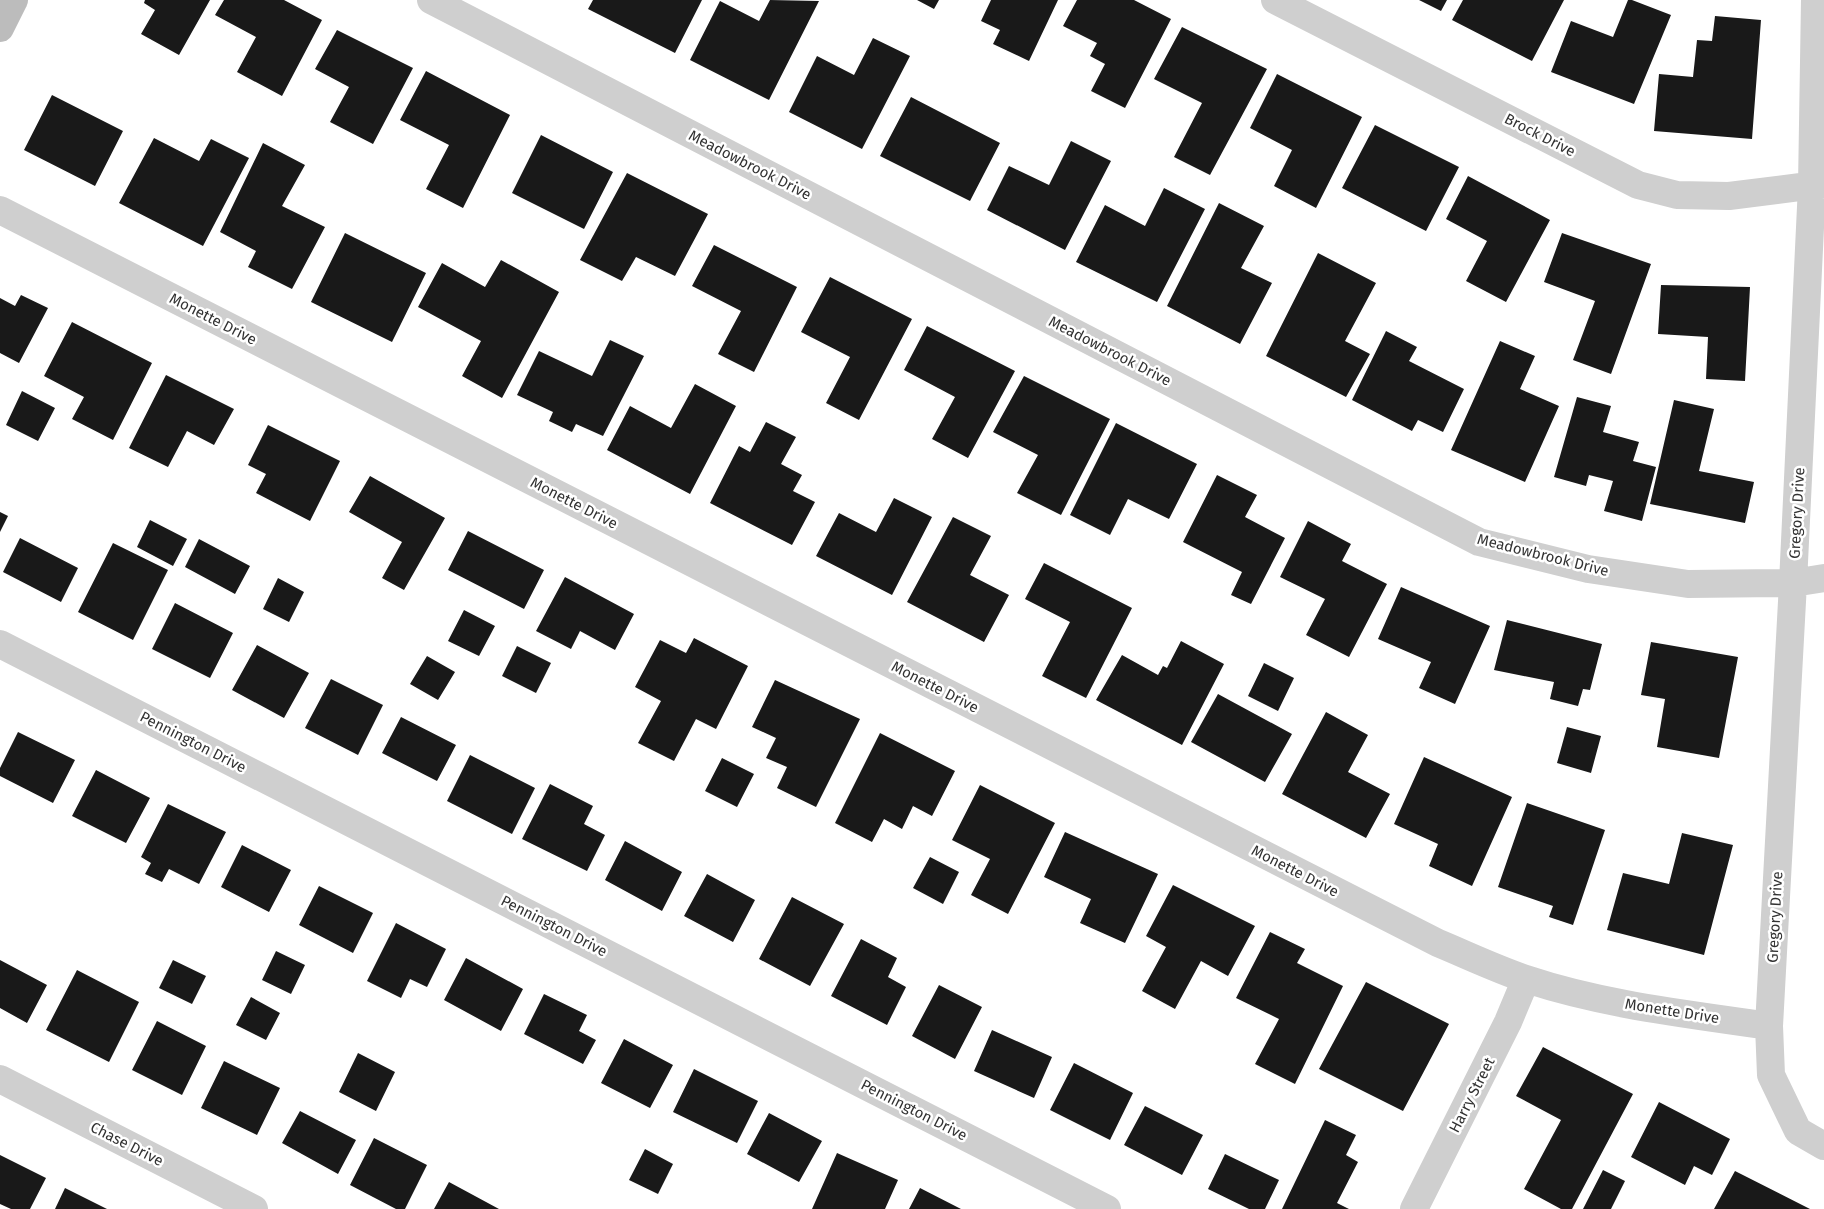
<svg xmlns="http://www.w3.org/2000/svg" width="1824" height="1209" font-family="'Fira Sans',sans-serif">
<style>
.building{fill:#191919}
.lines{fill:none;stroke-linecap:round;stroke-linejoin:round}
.street{stroke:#cfcfcf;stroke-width:28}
.secondary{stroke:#bcbcbc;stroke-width:28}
.labels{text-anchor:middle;stroke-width:5;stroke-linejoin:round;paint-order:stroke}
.street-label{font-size:15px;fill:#323232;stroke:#fff}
</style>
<rect width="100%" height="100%" fill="#fff"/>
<path class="building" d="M145 0H210L179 55 141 34 155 10 144 3Z
M224 0H284L322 20 282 96 237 72 256 37 215 15Z
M593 0H702L675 53 588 9Z
M770 0 819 1 769 100 690 60 720 1 759 21Z
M917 0H939L934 9Z
M991 0H1058L1029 61 993 44 1000 30 981 21Z
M1077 0H1134L1171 19 1125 108 1091 91 1105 64 1090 56 1097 43 1063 26Z
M1419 0H1447L1441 11Z
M1463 0H1564L1532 61 1452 20Z
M1628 0H1632L1671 15 1634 104 1551 72 1571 21 1613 37Z
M1715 16 1761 20 1752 139 1654 131 1659 74 1693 77 1697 40 1712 41Z
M1182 27 1267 69 1210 175 1174 157 1202 103 1154 79Z
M337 30 413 68 373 144 330 122 349 87 315 69Z
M873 38 910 56 862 149 789 112 817 56 854 75Z
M426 71 510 115 463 208 426 189 449 145 400 120Z
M1277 74 1362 117 1316 208 1274 186 1292 150 1250 128Z
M52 95 123 131 95 186 24 150Z
M911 97 1000 143 970 201 880 156Z
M1375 125 1459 167 1426 231 1342 188Z
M541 135 613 172 584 229 512 193Z
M154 138 199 161 211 139 249 158 203 246 119 203Z
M1071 141 1111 161 1065 250 987 210 1009 166 1049 185Z
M263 143 305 165 282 206 325 227 292 289 248 267 256 251 220 232Z
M627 173 708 214 675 276 636 257 622 281 580 260Z
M1468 176 1550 220 1506 302 1466 281 1487 241 1446 219Z
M1164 188 1205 209 1157 302 1076 262 1105 205 1145 226Z
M1219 203 1264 226 1241 268 1272 283 1240 344 1167 306Z
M345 233 426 273 392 342 311 302Z
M1562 233 1651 264 1611 374 1573 360 1595 301 1544 282Z
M714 245 797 287 754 372 718 354 741 311 692 286Z
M1318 253 1376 283 1345 341 1370 354 1346 397 1266 356Z
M501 260 559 292 502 398 462 376 481 341 418 307 442 263 485 287Z
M830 277 912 319 859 420 826 403 850 357 801 332Z
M1661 285 1750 287 1745 381 1706 379 1708 337 1658 334Z
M21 295 48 308 19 363 0 353V298L15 306Z
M72 322 152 363 113 440 72 419 84 397 44 376Z
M927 326 1015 371 968 458 932 439 955 397 904 370Z
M1386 331 1417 347 1409 361 1464 389 1443 432 1418 420 1412 431 1352 400Z
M610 340 644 356 603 436 576 424 572 432 549 421 553 412 517 395 539 351 592 376Z
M1500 341 1535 356 1520 389 1559 406 1525 482 1451 450Z
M166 375 234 409 214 445 187 431 168 467 129 448Z
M1024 376 1110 419 1061 515 1017 493 1038 455 993 432Z
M695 384 736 406 690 494 607 450 630 406 671 428Z
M22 391 55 408 38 441 6 425Z
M1577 397 1611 406 1603 432 1639 442 1633 461 1656 467 1642 521 1604 511 1613 481 1589 475 1586 486 1554 477Z
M1674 400 1714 409 1699 471 1754 482 1745 523 1650 504Z
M766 422 796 437 781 464 802 475 793 491 815 502 792 545 710 503 739 446 750 452Z
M1116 423 1197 464 1169 519 1128 499 1110 535 1070 515Z
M268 425 340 461 310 521 256 493 266 474 248 465Z
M1217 475 1257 495 1245 517 1285 538 1251 604 1231 595 1242 572 1183 542Z
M370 476 445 518 404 590 382 578 402 542 349 512Z
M894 498 932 517 892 595 816 556 839 513 876 532Z
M0 512 8 516 0 532Z
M953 517 991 536 970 575 1009 595 984 642 907 602Z
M150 520 187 539 173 566 137 547Z
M1308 521 1351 544 1342 561 1387 584 1349 657 1306 635 1325 599 1280 577Z
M468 531 544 570 524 609 448 570Z
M20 538 78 568 61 602 3 572Z
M199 539 250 566 235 594 185 567Z
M113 543 168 570 133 640 78 612Z
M1044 563 1132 608 1086 698 1042 676 1070 622 1025 599Z
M565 577 634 614 615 650 580 631 571 649 536 631Z
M278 578 304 592 289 622 263 609Z
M1401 587 1490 626 1455 704 1419 688 1431 662 1378 639Z
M175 603 233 633 210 678 152 649Z
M464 610 495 626 479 656 448 641Z
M1507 620 1602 644 1590 690 1583 689 1578 706 1550 699 1554 682 1494 670Z
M694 638 748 666 716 729 696 719 674 761 638 743 661 701 635 687 660 640 686 653Z
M1181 641 1224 664 1182 745 1096 700 1122 655 1158 675 1163 666 1167 668Z
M1651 642 1738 657 1719 758 1657 747 1665 699 1641 695Z
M257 645 309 673 284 718 232 690Z
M517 646 551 663 536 693 502 676Z
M427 656 455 672 438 700 410 684Z
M1264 663 1294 678 1278 711 1248 696Z
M331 679 383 705 358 755 305 728Z
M775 680 860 719 816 807 777 788 787 767 766 758 776 738 752 727Z
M1218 694 1292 734 1265 782 1191 742Z
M1326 712 1368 735 1348 772 1390 794 1366 838 1282 794Z
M401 717 456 745 437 781 382 753Z
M1567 727 1601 736 1591 773 1557 763Z
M18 732 75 760 53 803 0 776V768Z
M880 733 955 771 932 816 913 806 902 829 884 819 872 842 835 823Z
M470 755 535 788 512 834 447 801Z
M1424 757 1512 797 1472 886 1429 866 1438 844 1394 824Z
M722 758 754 774 737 807 705 791Z
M96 770 150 798 126 843 72 816Z
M550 784 593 806 584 824 605 835 587 871 522 839Z
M980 785 1055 823 1008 914 971 895 990 859 952 840Z
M1527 803 1605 830 1573 925 1549 917 1553 906 1498 887Z
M168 804 226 832 199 884 169 869 162 882 145 874 151 863 141 857Z
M1065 832 1158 874 1125 943 1080 923 1091 899 1044 877Z
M1682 833 1733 845 1704 955 1607 930 1623 873 1669 884Z
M625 841 682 872 662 911 605 880Z
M242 845 291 870 269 912 221 887Z
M930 857 959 872 943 904 913 888Z
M707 874 755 900 733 942 684 916Z
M1173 885 1255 926 1228 976 1201 961 1175 1009 1142 991 1166 947 1146 936Z
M319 886 373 913 353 953 299 925Z
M792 897 844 924 810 986 759 959Z
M396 923 446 949 427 987 410 979 401 998 367 981Z
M1270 932 1305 949 1297 963 1343 986 1295 1084 1255 1064 1279 1019 1236 998Z
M861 939 897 958 888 977 906 987 887 1025 831 996Z
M276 951 305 965 291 994 262 980Z
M466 958 523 989 501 1031 444 1000Z
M0 960 47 985 27 1023 0 1008Z
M173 960 206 976 192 1004 159 988Z
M77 970 139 1002 109 1062 46 1030Z
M1366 982 1449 1024 1403 1111 1319 1069Z
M939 985 982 1007 955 1059 912 1036Z
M544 994 587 1015 579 1031 596 1040 583 1064 524 1034Z
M251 997 280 1013 266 1040 236 1025Z
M157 1021 206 1046 182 1095 132 1070Z
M992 1030 1052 1057 1034 1098 974 1071Z
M624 1039 673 1065 650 1108 601 1083Z
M1543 1047 1633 1094 1572 1209H1561L1524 1189 1561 1120 1516 1096Z
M358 1053 395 1072 376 1111 339 1092Z
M224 1061 280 1088 257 1135 201 1108Z
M1074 1063 1133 1093 1110 1140 1050 1110Z
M694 1069 758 1101 737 1143 673 1112Z
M1659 1102 1730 1139 1712 1175 1694 1166 1685 1185 1631 1157Z
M1145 1106 1203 1135 1182 1175 1124 1145Z
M300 1111 356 1140 338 1174 282 1143Z
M769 1113 822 1141 799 1182 747 1154Z
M1325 1120 1356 1135 1346 1155 1358 1162 1337 1203 1349 1209H1282Z
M374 1138 427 1165 405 1209H396L350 1185Z
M645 1149 673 1164 658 1194 629 1180Z
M837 1153 898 1180 885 1209H812Z
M1225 1154 1279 1180 1265 1209H1249L1208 1189Z
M0 1155 46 1178 30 1209H11L0 1204Z
M1603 1170 1625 1181 1611 1209H1583Z
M1735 1171 1810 1209H1714Z
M449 1182 499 1209H434Z
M65 1188 107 1209H55Z
M920 1188 961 1209H909Z"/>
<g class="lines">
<path class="street" d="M431 0 1479 542 1588 569 1688 584 1793 583 1824 578
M1275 0 1638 185 1677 195 1729 196 1824 184
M0 210 1438 943C1467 955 1496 969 1526 979 1604 1005 1688 1014 1769 1026L1771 1075 1798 1131 1824 1146
M0 644 1107 1209
M1769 1026 1793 583 1812 186 1815 0
M0 1079 254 1209
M1414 1209 1508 1022 1526 979"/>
<path class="secondary" d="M0 28 14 0"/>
</g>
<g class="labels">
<g class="street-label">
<text transform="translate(1540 135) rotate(27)" y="5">Brock Drive</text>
<text transform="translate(750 165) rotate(27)" y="5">Meadowbrook Drive</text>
<text transform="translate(213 319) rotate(27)" y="5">Monette Drive</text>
<text transform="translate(1110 351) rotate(27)" y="5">Meadowbrook Drive</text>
<text transform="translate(574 503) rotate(27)" y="5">Monette Drive</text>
<text transform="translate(1797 513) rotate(-87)" y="5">Gregory Drive</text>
<text transform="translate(1543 555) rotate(14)" y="5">Meadowbrook Drive</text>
<text transform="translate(935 687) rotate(27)" y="5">Monette Drive</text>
<text transform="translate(193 742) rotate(27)" y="5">Pennington Drive</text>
<text transform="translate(1295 871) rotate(27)" y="5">Monette Drive</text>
<text transform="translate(1775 917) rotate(-87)" y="5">Gregory Drive</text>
<text transform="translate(554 926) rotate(27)" y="5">Pennington Drive</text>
<text transform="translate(1672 1011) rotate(9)" y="5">Monette Drive</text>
<text transform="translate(1472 1095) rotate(-63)" y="5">Harry Street</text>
<text transform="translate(914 1110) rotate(27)" y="5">Pennington Drive</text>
<text transform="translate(127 1144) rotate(27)" y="5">Chase Drive</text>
</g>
</g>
</svg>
